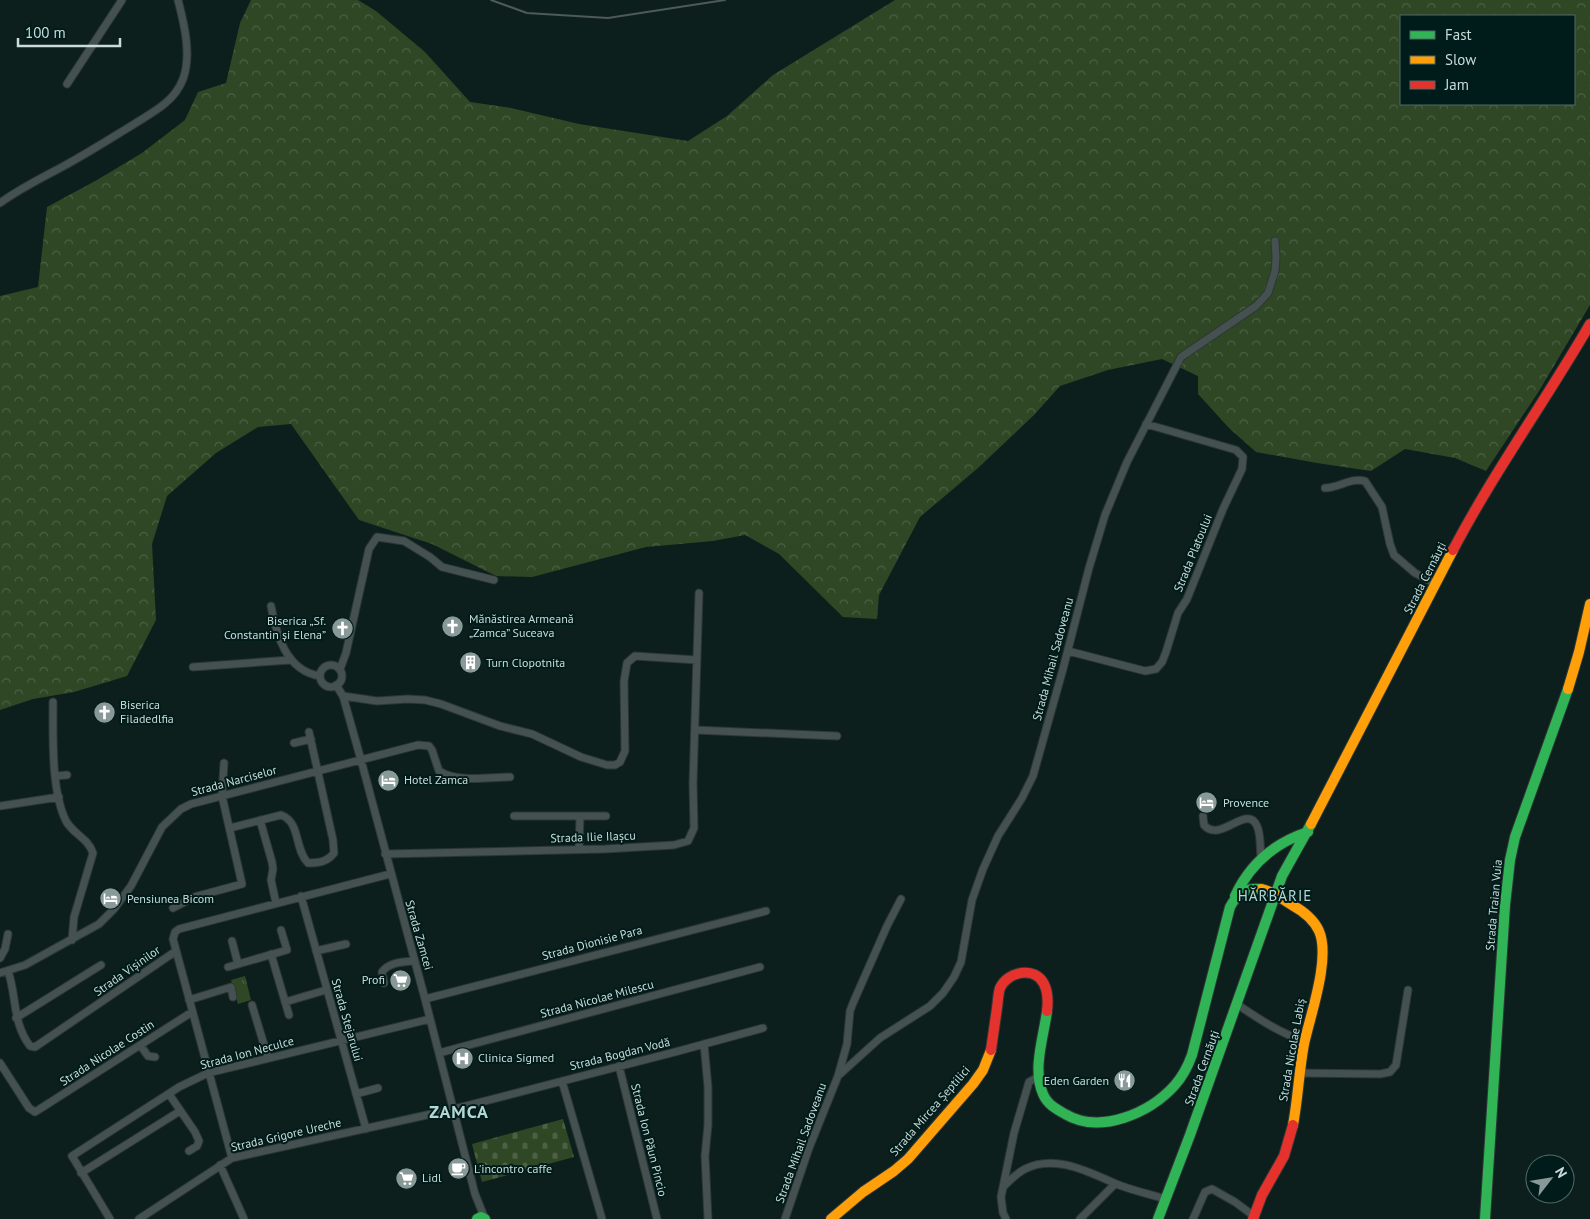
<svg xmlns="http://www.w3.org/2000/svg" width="1590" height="1219" font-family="'PT Sans',sans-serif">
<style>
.forest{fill:url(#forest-crowns);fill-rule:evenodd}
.cemetery{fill:url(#cemetery-stones)}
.park{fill:url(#park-tufts)}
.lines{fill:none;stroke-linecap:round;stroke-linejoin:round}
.street-casing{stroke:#2c3736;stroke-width:9}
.fast-casing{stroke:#2c3736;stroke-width:12}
.slow-casing{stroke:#2c3736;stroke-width:12}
.jam-casing{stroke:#2c3736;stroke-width:12}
.street{stroke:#455150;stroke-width:7}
.fast{stroke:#30b455;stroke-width:10}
.slow{stroke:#ff9f0a;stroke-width:10}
.jam{stroke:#e5322d;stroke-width:10}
.rail{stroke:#4e5a59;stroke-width:2}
.labels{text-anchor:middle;stroke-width:4;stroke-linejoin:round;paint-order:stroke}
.street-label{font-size:12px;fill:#cadbd9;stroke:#001c1a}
.poi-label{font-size:12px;fill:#cadbd9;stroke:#001c1a;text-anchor:start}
.quarter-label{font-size:15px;letter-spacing:1px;fill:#b4d7d3;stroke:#001c1a}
.district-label{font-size:18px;font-weight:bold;letter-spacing:1px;fill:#b4d7d3;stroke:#001c1a}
</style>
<defs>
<pattern id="forest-crowns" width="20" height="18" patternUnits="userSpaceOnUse" patternTransform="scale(1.25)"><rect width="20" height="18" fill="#2f4725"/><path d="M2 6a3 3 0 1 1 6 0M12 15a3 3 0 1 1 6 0" fill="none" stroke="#4c6144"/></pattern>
<pattern id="cemetery-stones" width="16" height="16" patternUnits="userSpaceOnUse" patternTransform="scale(1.25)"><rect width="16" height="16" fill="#2f4725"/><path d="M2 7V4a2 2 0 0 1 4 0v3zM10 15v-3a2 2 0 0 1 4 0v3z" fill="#4c6144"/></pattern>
<pattern id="park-tufts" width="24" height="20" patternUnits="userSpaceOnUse" patternTransform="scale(1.25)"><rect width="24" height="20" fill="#2f4725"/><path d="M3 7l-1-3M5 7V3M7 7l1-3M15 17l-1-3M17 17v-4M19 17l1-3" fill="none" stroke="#4c6144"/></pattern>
</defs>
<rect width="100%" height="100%" fill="#0d1f1d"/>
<path class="forest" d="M251 0H358L376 11 425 52 470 102 511 108 579 124 688 141 727 116 773 75 895 0H1590V305L1539 391 1486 471 1455 458 1405 449 1371 471 1317 463 1256 452 1229 428 1198 394V376L1162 359 1108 370 1060 386 1034 415 978 468 920 517 879 595 877 619 843 617 779 554 745 535 713 541 646 547 532 577 496 576 432 544 359 520 291 424 258 427 216 453 167 496 152 544 156 620 127 676 74 692 33 699 0 710V296L38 287 47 207 97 180 142 153 185 120 198 92 226 83 240 23ZM1401 16H1574V104H1401Z"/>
<path class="cemetery" d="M563 1119 574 1157 482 1182 472 1144Z"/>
<path class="park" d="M245 976 251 1000 238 1004 231 980Z"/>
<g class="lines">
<defs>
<path id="street" d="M67 84 122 0
M0 203C19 189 41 178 62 167 86 154 108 140 131 126 151 113 174 103 183 79 192 55 184 23 178 0
M1325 488C1339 488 1351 477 1365 481L1382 507 1390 544 1394 555 1415 573 1436 584
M271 606C276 634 286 671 320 676
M1068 651 1145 671 1156 669 1162 662 1166 652 1178 613 1187 599 1223 509 1242 469 1243 457 1236 450 1146 424
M320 676a11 11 0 1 1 22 0a11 11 0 1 1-22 0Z
M193 667 290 660
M340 669 346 653 369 549 377 537 404 541 430 557 442 567 494 580
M336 685 343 696 361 760 425 999 475 1194 485 1219
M343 696 377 701 408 699 425 700 441 704 500 726 532 734 581 757 607 765H615L620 762 625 751 624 681 627 663 635 656 697 660
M53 702C53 736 51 791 66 821 73 834 88 838 93 853L74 917 72 940
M696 730 837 736
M294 743 311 739
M56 776 67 775
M0 806 59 797
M514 816H606
M1203 816 1204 825C1220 844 1247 803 1257 826 1261 834 1260 848 1261 858
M260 820 272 862 273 869 271 880 276 903
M230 828 281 815C301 822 294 849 308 863 319 863 327 862 334 853L333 840 309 732
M579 849 580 816
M385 854 605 849 674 845 688 841 694 828 693 783 699 593
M301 896 366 1129
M173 908 194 897 242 884 222 796 224 763
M232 941 238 964
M316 951 346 944
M271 954 289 1015
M0 958 5 949 8 934
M228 967 287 950 281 930
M8 971C17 997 12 1022 30 1046L35 1047 176 951
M0 973 25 965 99 924 114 909 131 886 162 827 181 809 191 804 418 745 429 746 432 750 439 771C459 783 488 777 510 777
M384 983 382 972C389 962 403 962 414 961
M425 999 766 911
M189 1000 231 987 233 997
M285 1002 326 990
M252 1005 268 1058
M1238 1005C1259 1019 1281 1034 1305 1041
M16 1018 101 965
M704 1044 708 1087V1125L705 1156 708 1219
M140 1045 148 1056 155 1057
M439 1053 760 967
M0 1063 29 1108 35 1112 192 1012
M619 1066 657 1219
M1299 1073 1380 1074 1390 1072 1396 1065 1408 990
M838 1076 880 1038 930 1006 943 993 954 977 961 962 972 900 983 869 998 836 1022 798 1033 776 1063 669 1089 568 1105 515 1127 462 1181 357 1256 306 1268 293 1275 271 1276 257 1275 241
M562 1081 602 1219
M169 1094 195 1132 199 1141 197 1146 189 1151
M356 1094 378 1088
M232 1158 173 939 175 932 179 929 390 874
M220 1165 244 1219
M81 1173 180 1111
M1004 1186C1010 1180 1017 1173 1025 1169 1054 1154 1087 1171 1114 1183 1130 1190 1149 1194 1166 1199
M110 1219 72 1156 179 1087 208 1073 430 1019
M139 1219 232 1158 454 1109 675 1052 763 1028
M785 1219 809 1148 838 1076 847 1044 850 1011 853 1003 887 926 901 899
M1006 1219 1003 1213 1001 1197 1014 1133 1029 1082 1038 1077
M1080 1219 1115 1184
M1193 1219 1205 1192 1212 1189 1235 1202 1254 1216"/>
<path id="fast" d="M1235 896C1250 864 1274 843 1308 832
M1047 1011C1044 1036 1032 1069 1043 1094 1047 1104 1056 1109 1065 1114 1100 1135 1150 1113 1175 1085 1183 1076 1188 1066 1192 1055L1230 907C1237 894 1246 887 1261 889
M477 1219 481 1217 485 1219
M1158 1219 1190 1135 1282 876 1311 824
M1485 1219 1505 905 1510 860 1515 837 1568 689"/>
<path id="slow" d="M1568 689 1579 652 1590 604
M1311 824 1453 550
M1261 889C1273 891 1282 899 1292 905 1303 911 1314 920 1319 931 1331 958 1310 1016 1304 1044 1299 1071 1298 1098 1293 1125
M831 1219 863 1192 894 1171 908 1159 973 1084 983 1070 991 1050"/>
<path id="jam" d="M1453 550C1494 472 1546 400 1590 324
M991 1050C993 1036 995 1022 997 1008 998 1002 998 994 1000 988 1008 971 1035 966 1044 984 1048 992 1048 1003 1047 1011
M1253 1219 1262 1195 1284 1156 1293 1125"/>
</defs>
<use href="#street" class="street-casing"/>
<use href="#fast" class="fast-casing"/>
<use href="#slow" class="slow-casing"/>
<use href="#jam" class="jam-casing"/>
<use href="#street" class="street"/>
<use href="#fast" class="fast"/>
<use href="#slow" class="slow"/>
<use href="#jam" class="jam"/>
<path class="rail" d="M491 0 527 13 608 18 725 0"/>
</g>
<defs>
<symbol id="church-disc" viewBox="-11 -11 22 22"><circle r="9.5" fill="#889997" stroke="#001c1a"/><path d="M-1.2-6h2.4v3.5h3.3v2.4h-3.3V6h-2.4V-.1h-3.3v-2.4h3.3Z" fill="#fff"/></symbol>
<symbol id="building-disc" viewBox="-11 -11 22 22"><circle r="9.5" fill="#889997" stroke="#001c1a"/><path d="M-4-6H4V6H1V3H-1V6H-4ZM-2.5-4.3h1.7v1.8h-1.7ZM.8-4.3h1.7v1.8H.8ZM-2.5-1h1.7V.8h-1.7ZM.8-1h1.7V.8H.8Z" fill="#fff"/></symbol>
<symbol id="hotel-disc" viewBox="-11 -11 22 22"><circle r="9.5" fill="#889997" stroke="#001c1a"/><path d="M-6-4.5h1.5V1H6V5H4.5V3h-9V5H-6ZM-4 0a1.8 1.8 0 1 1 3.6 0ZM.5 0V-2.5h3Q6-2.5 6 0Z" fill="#fff"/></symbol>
<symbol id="supermarket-disc" viewBox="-11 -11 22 22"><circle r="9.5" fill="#889997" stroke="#001c1a"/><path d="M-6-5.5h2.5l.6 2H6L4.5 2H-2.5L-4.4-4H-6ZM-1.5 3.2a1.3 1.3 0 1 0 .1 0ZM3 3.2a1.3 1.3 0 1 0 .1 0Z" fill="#fff"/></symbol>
<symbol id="hospital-disc" viewBox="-11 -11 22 22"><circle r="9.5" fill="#889997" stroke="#001c1a"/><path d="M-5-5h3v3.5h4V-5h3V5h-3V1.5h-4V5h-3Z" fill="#fff"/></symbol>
<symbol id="restaurant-disc" viewBox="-11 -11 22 22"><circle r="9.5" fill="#889997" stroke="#001c1a"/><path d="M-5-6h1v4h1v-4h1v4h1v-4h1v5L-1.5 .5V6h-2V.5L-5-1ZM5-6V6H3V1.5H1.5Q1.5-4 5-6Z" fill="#fff"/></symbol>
<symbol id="cafe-disc" viewBox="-11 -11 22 22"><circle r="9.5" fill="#889997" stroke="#001c1a"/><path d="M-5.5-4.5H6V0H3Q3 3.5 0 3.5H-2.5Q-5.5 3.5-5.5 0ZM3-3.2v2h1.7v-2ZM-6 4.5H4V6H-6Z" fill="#fff"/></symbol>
</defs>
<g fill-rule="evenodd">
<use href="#church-disc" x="440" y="614" width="25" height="25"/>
<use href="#church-disc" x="330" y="616" width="25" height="25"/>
<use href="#building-disc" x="458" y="650" width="25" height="25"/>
<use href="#church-disc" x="92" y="700" width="25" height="25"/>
<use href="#hotel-disc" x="376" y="768" width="25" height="25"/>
<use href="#hotel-disc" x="1194" y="790" width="25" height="25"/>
<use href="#hotel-disc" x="98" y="886" width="25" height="25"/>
<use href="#supermarket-disc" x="388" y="968" width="25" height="25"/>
<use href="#hospital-disc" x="450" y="1046" width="25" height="25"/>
<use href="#restaurant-disc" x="1112" y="1068" width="25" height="25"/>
<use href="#cafe-disc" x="446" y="1156" width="25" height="25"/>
<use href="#supermarket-disc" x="394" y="1166" width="25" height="25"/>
</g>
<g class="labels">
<g class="street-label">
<text transform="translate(1193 553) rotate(-68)" y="4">Strada Platoului</text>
<text transform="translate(1425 578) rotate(-63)" y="4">Strada Cernăuți</text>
<text transform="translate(1053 659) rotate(-75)" y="4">Strada Mihail Sadoveanu</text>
<text transform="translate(234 781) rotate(-15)" y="4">Strada Narciselor</text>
<text transform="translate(593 837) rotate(-2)" y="4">Strada Ilie Ilașcu</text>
<text transform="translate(1494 905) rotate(-85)" y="4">Strada Traian Vuia</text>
<text transform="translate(419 935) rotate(74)" y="4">Strada Zamcei</text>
<text transform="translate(592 943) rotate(-15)" y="4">Strada Dionisie Para</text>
<text transform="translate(127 971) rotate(-35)" y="4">Strada Vișinilor</text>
<text transform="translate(597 999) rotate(-15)" y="4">Strada Nicolae Milescu</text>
<text transform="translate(347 1020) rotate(74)" y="4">Strada Stejarului</text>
<text transform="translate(1292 1050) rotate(-80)" y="4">Strada Nicolae Labiș</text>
<text transform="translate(107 1053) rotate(-33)" y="4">Strada Nicolae Costin</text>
<text transform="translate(247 1053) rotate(-15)" y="4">Strada Ion Neculce</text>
<text transform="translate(620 1054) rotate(-14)" y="4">Strada Bogdan Vodă</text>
<text transform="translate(1202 1068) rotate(-70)" y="4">Strada Cernăuți</text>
<text transform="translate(930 1111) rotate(-49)" y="4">Strada Mircea Șeptilici</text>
<text transform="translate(286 1135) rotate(-13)" y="4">Strada Grigore Ureche</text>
<text transform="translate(649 1140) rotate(76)" y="4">Strada Ion Păun Pincio</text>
<text transform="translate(801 1143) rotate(-70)" y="4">Strada Mihail Sadoveanu</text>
</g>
<g class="poi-label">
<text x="469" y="623">Mănăstirea Armeană<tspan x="469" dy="14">„Zamca” Suceava</tspan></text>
<text x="326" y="625" text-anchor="end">Biserica „Sf.<tspan x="326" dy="14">Constantin și Elena”</tspan></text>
<text x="486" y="667">Turn Clopotnita</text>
<text x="120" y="709">Biserica<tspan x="120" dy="14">Filadedlfia</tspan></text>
<text x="404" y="784">Hotel Zamca</text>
<text x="1223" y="807">Provence</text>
<text x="127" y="903">Pensiunea Bicom</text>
<text x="385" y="984" text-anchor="end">Profi</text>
<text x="478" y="1062">Clinica Sigmed</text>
<text x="1109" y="1085" text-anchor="end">Eden Garden</text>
<text x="474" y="1173">L'incontro caffe</text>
<text x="422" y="1182">Lidl</text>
</g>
<g class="quarter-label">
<text x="1275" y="901">HĂRBĂRIE</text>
</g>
<g class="district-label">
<text x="459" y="1118">ZAMCA</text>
</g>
</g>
<rect x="1400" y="15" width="175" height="90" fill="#001c1a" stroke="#516866"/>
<rect x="1410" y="31" width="25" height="8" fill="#30b455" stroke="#516866"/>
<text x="1445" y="40" font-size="15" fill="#cadbd9">Fast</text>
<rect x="1410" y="56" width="25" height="8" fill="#ff9f0a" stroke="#516866"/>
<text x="1445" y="65" font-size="15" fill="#cadbd9">Slow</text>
<rect x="1410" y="81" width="25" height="8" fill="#e5322d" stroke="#516866"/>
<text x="1445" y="90" font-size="15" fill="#cadbd9">Jam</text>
<g transform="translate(1550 1179) rotate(59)"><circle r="24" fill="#001c1a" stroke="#516866"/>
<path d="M0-4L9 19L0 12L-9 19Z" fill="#889997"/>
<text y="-8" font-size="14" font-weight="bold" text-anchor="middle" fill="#cadbd9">N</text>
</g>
<path d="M18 38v8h102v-8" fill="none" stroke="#cadbd9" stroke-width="2.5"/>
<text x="25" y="38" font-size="15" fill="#cadbd9" stroke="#001c1a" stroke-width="4" paint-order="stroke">100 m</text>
</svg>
